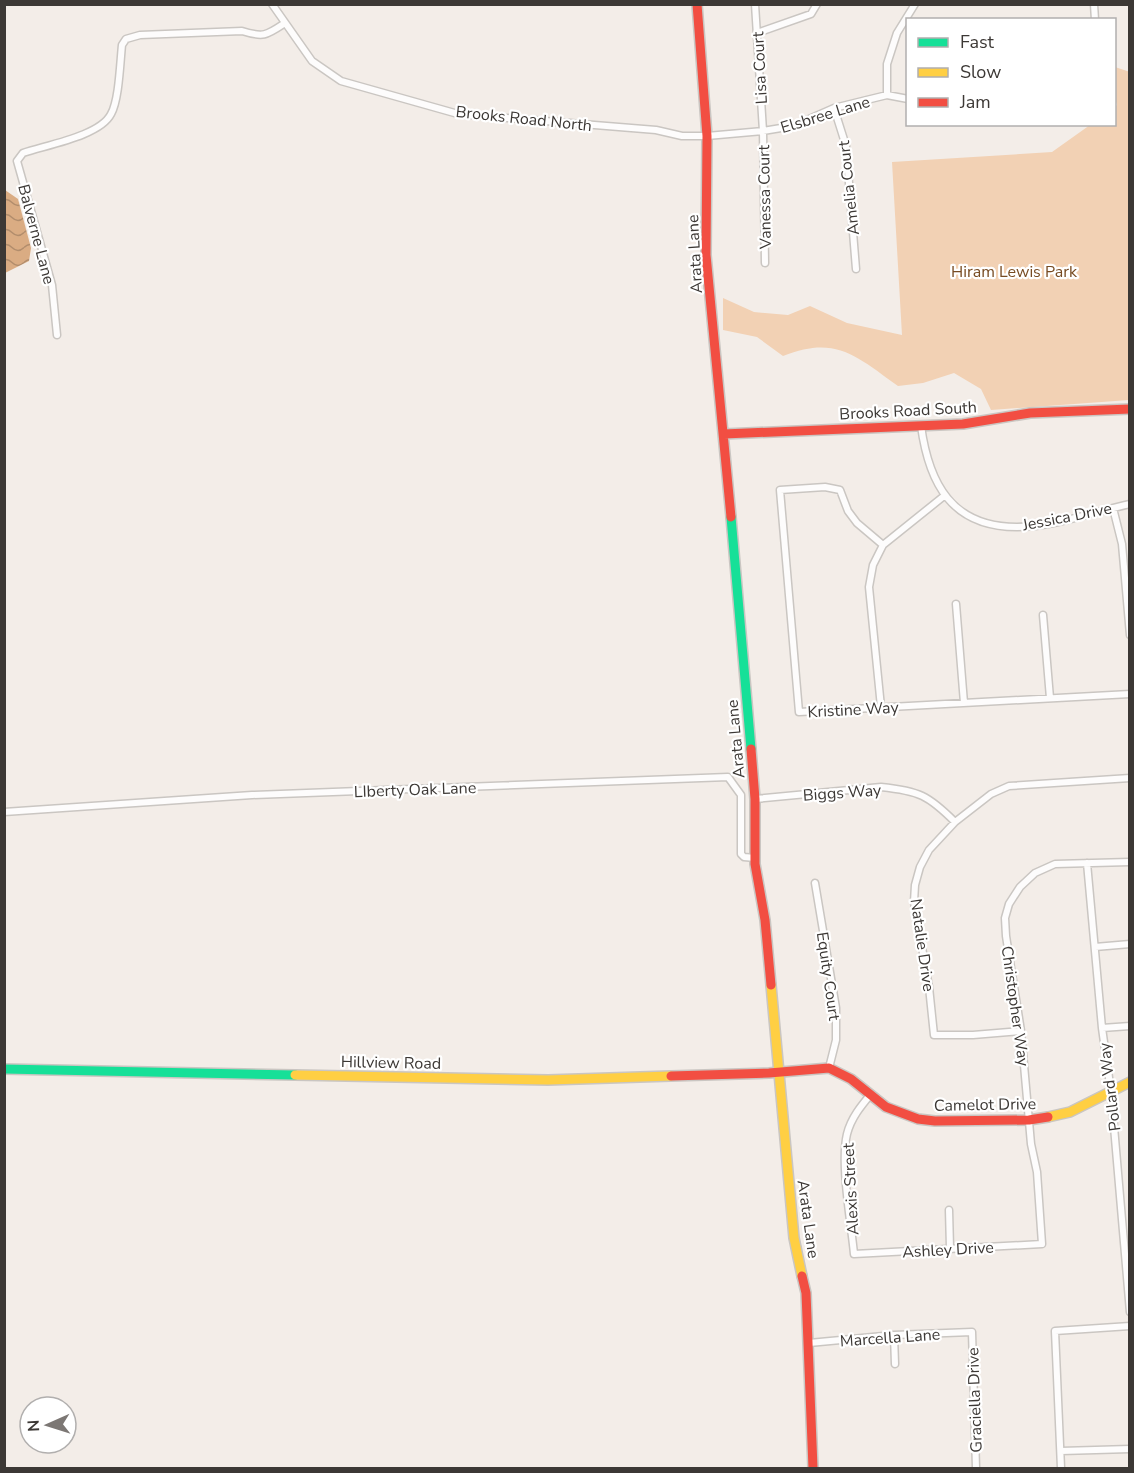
<svg xmlns="http://www.w3.org/2000/svg" width="1134" height="1473" font-family="'Nunito Sans',sans-serif">
<style>
.green{fill:#f2d1b4}
.water{fill:url(#water-waves)}
.lines{fill:none;stroke-linecap:round;stroke-linejoin:round}
.street-casing{stroke:#cac6c2;stroke-width:9}
.fast-casing{stroke:#cac6c2;stroke-width:12}
.slow-casing{stroke:#cac6c2;stroke-width:12}
.jam-casing{stroke:#cac6c2;stroke-width:12}
.street{stroke:#fdfcfc;stroke-width:6}
.fast{stroke:#16e098;stroke-width:9}
.slow{stroke:#ffcf43;stroke-width:9}
.jam{stroke:#f24e42;stroke-width:9}
.labels{text-anchor:middle;stroke-width:4.5;stroke-linejoin:round;paint-order:stroke}
.street-label{font-size:16px;fill:#3c3835;stroke:#fff}
.park-label{font-size:16px;fill:#774b22;stroke:#fff}
</style>
<defs>
<pattern id="water-waves" width="16" height="10" patternUnits="userSpaceOnUse" patternTransform="scale(1.5)"><rect width="16" height="10" fill="#daac83"/><path d="M0 5q4-4 8 0t8 0" fill="none" stroke="#b28d6c"/></pattern>
</defs>
<rect width="100%" height="100%" fill="#f3ede8"/>
<path class="green" d="M1115 67 1130 72 1129 400 991 410 981 389 954 373 923 383 898 386C856 356 836 335 783 356L757 337 723 330V298L754 312 788 315 810 306 847 323 902 335 892 162 1052 152 1090 125 1114 124 1115 107 1117 105 1115 98Z"/>
<path class="water" d="M5 190 18 199 31 248 29 261 5 273Z"/>
<g class="lines">
<defs>
<path id="street" d="M272 4 312 61 341 81 458 114 656 130 682 136H707L763 131 793 126 834 108 887 95 908 99
M755 4 763 131 765 263
M1094 4 1095 20
M757 33 811 14 817 4
M887 95V64L897 33 915 4
M834 108 846 146 856 269
M57 335 52 285 17 161 23 153C46 145 100 136 111 114 119 100 120 64 122 45L126 39 140 35 242 31C264 38 267 35 285 23
M921 426C929 484 952 527 1017 527 1054 527 1093 512 1130 504
M1113 508 1122 544 1130 635
M883 545 857 523 848 511 840 490 825 487 780 490 799 712 1130 694
M956 604 964 703
M1043 615 1050 698
M881 707 869 587 873 565 883 545 944 496
M755 799 881 787C919 791 928 795 955 822
M4 812 252 795 728 777 741 795V854L744 857 755 858
M1087 863 1102 1028 1111 1092 1130 1312
M815 883 836 1008V1040L829 1068
M1095 947 1130 944
M1102 1028 1130 1026
M1021 1031 973 1035H934L929 987 914 902 915 885 920 867 929 850 955 822 991 794 1009 786 1130 778
M871 1094C861 1106 851 1118 847 1134 840 1163 851 1222 854 1254L1042 1244 1037 1172 1031 1144 1021 1031 1006 936 1005 918 1009 904 1020 887 1035 873 1055 864 1130 862
M949 1210 950 1248
M894 1335 895 1364
M809 1343 894 1335 972 1332 976 1468
M1061 1451 1130 1449
M1061 1468 1055 1331 1130 1326"/>
<path id="fast" d="M731 517 751 749
M4 1069 295 1075"/>
<path id="slow" d="M771 985 794 1238 802 1276
M295 1075 548 1080 671 1076
M1048 1117 1070 1112 1130 1082"/>
<path id="jam" d="M697 4 707 136 706 255 731 517
M724 434 963 424 1030 413 1130 409
M751 749 755 799V864L765 920 771 985
M671 1076 769 1073 829 1068 851 1079 886 1107 918 1119 935 1121 1029 1120 1048 1117
M802 1276 806 1293 813 1468"/>
</defs>
<use href="#street" class="street-casing"/>
<use href="#fast" class="fast-casing"/>
<use href="#slow" class="slow-casing"/>
<use href="#jam" class="jam-casing"/>
<use href="#street" class="street"/>
<use href="#fast" class="fast"/>
<use href="#slow" class="slow"/>
<use href="#jam" class="jam"/>
</g>
<g class="labels">
<g class="street-label">
<text transform="translate(759 68) rotate(-93)" y="6">Lisa Court</text>
<text transform="translate(825 114) rotate(-17)" y="6">Elsbree Lane</text>
<text transform="translate(524 118) rotate(6)" y="6">Brooks Road North</text>
<text transform="translate(848 188) rotate(-96)" y="6">Amelia Court</text>
<text transform="translate(764 197) rotate(-91)" y="6">Vanessa Court</text>
<text transform="translate(37 234) rotate(75)" y="6">Balverne Lane</text>
<text transform="translate(694 254) rotate(-93)" y="6">Arata Lane</text>
<text transform="translate(908 410) rotate(-3)" y="6">Brooks Road South</text>
<text transform="translate(1067 516) rotate(-11)" y="6">Jessica Drive</text>
<text transform="translate(853 709) rotate(-3)" y="6">Kristine Way</text>
<text transform="translate(735 739) rotate(-95)" y="6">Arata Lane</text>
<text transform="translate(415 789) rotate(-2)" y="6">LIberty Oak Lane</text>
<text transform="translate(842 792) rotate(-4)" y="6">Biggs Way</text>
<text transform="translate(923 945) rotate(82)" y="6">Natalie Drive</text>
<text transform="translate(829 976) rotate(82)" y="6">Equity Court</text>
<text transform="translate(1016 1006) rotate(82)" y="6">Christopher Way</text>
<text transform="translate(391 1062) rotate(1)" y="6">Hillview Road</text>
<text transform="translate(1109 1087) rotate(-97)" y="6">Pollard Way</text>
<text transform="translate(985 1104) rotate(-1)" y="6">Camelot Drive</text>
<text transform="translate(850 1189) rotate(-93)" y="6">Alexis Street</text>
<text transform="translate(809 1219) rotate(82)" y="6">Arata Lane</text>
<text transform="translate(948 1249) rotate(-3)" y="6">Ashley Drive</text>
<text transform="translate(890 1337) rotate(-4)" y="6">Marcella Lane</text>
<text transform="translate(974 1400) rotate(-92)" y="6">Graciella Drive</text>
</g>
<g class="park-label">
<text x="1014" y="277">Hiram Lewis Park</text>
</g>
</g>
<rect width="1134" height="1473" fill="none" stroke="#3c3835" stroke-width="12"/>
<rect x="906" y="18" width="210" height="108" fill="#ffffff" stroke="#b1afae" stroke-width="1.5"/>
<rect x="918" y="38" width="30" height="9" fill="#16e098" stroke="#b1afae" stroke-width="1.5"/>
<text x="960" y="48" font-size="18" fill="#3c3835">Fast</text>
<rect x="918" y="68" width="30" height="9" fill="#ffcf43" stroke="#b1afae" stroke-width="1.5"/>
<text x="960" y="78" font-size="18" fill="#3c3835">Slow</text>
<rect x="918" y="98" width="30" height="9" fill="#f24e42" stroke="#b1afae" stroke-width="1.5"/>
<text x="960" y="108" font-size="18" fill="#3c3835">Jam</text>
<g transform="translate(48 1425) rotate(267)"><circle r="28" fill="#ffffff" stroke="#b1afae" stroke-width="1.5"/>
<path d="M0-4.5L10 22L0 15L-10 22Z" fill="#7c7774"/>
<text y="-9" font-size="16" font-weight="bold" text-anchor="middle" fill="#3c3835">N</text>
</g>
</svg>
